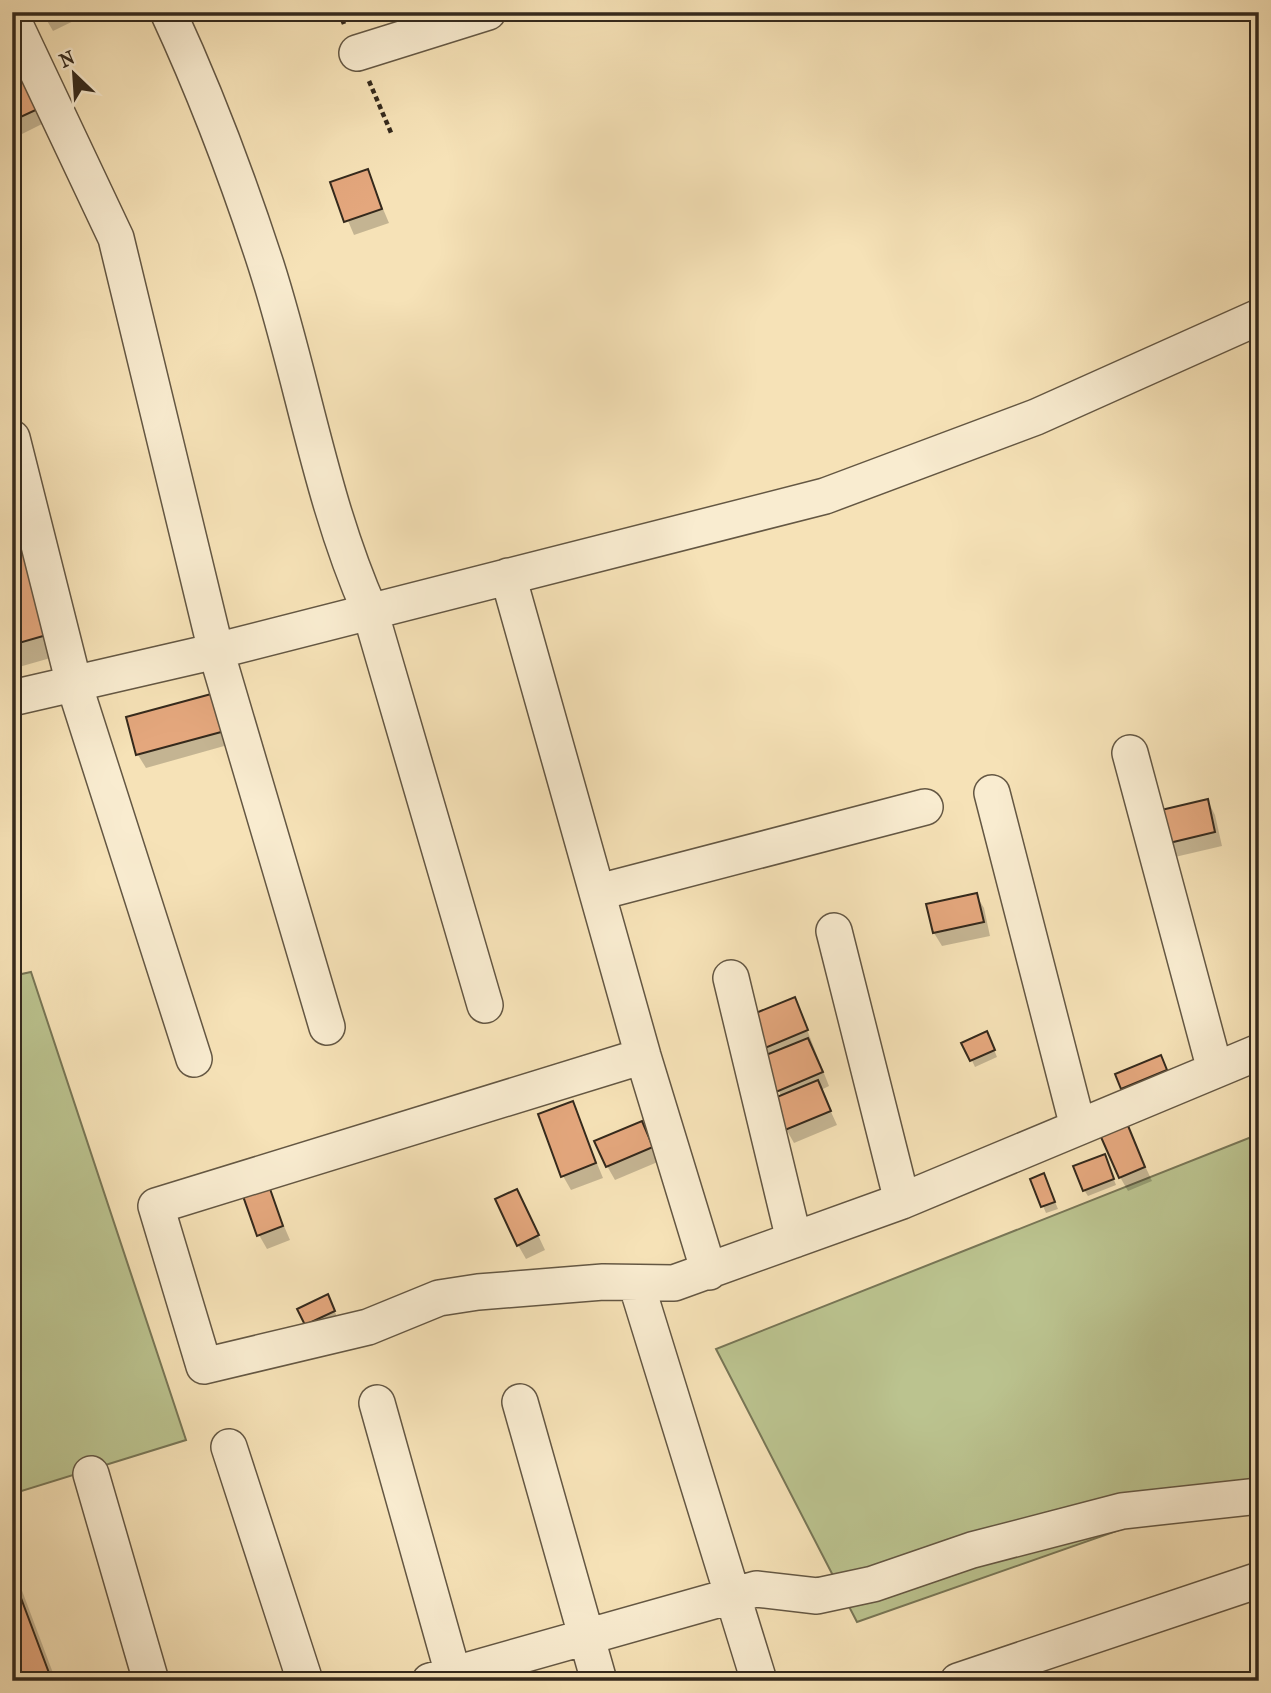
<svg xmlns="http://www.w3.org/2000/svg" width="1271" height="1693" font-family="'IM FELL French Canon',serif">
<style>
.green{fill:#bbc38f;stroke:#787656;stroke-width:2}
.shadow{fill:#0003}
.building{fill:#e4a77d;stroke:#34291c;stroke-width:2}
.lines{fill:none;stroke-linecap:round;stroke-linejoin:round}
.street-casing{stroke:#645743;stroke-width:38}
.path{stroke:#34291c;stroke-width:4.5;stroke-dasharray:5 3.5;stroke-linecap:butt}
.street{stroke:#f9ecd0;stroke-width:35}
</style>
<rect width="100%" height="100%" fill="#f6e2b7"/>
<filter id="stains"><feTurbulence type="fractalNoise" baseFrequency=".00286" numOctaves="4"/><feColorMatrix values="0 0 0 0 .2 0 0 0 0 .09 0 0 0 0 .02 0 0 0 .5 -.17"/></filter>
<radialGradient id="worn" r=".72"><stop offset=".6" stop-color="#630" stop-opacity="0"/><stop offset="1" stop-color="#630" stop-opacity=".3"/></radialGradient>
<path class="green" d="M31 972 186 1440 12 1494V976Z
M1259 1134V1481L857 1622 716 1349Z"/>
<path class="shadow" d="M42 12H92L53 31Z
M1173 12H1198L1177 19Z
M12 80 46 122 12 139Z
M367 171 389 223 354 235 332 183Z
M12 542 68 653 12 669Z
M233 705 242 741 146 768 138 755Z
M1208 801 1215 815 1222 846 1175 857 1167 843Z
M976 895 984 908 990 936 942 946 934 933 928 906Z
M795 999 829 1086 821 1090 837 1125 794 1143 786 1129 781 1097 766 1047Z
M990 1040 997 1057 975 1067 964 1044Z
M1164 1064 1169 1077 1126 1094 1123 1088Z
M572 1103 603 1178 571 1190 563 1176Z
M1123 1118 1152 1181 1128 1191 1120 1177Z
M642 1123 660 1161 615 1180 607 1166Z
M1107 1162 1116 1185 1088 1196 1084 1190Z
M1047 1182 1058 1209 1046 1213 1043 1206Z
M268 1189 290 1240 267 1249 259 1235Z
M524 1205 545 1250 526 1259 518 1245Z
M330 1303 338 1318 307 1325Z
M12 1564 56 1681H12Z"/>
<path class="building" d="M22 73 40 108 12 121V78Z
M368 169 382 209 344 222 330 182Z
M30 535 57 632 12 645V540Z
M226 690 236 728 136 755 126 717Z
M1208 799 1215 832 1165 844 1157 811Z
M977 893 984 922 933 933 926 904Z
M795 997 808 1030 765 1048 751 1015Z
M987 1031 995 1050 970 1061 961 1043Z
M808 1038 823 1072 776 1092 761 1057Z
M1161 1055 1167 1070 1121 1089 1115 1074Z
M818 1080 831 1111 785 1130 772 1099Z
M573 1101 596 1163 561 1177 538 1114Z
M1124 1116 1145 1167 1119 1178 1097 1128Z
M642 1121 653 1147 606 1167 594 1141Z
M1105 1154 1114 1179 1083 1191 1073 1166Z
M1044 1173 1055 1202 1041 1207 1030 1179Z
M269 1186 283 1226 257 1236 243 1196Z
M517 1189 539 1235 517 1246 495 1199Z
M328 1294 335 1311 305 1325 297 1309Z
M12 1574 52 1681H12Z"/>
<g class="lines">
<defs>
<path id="street" d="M168 12C206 94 238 179 266 265 303 380 321 501 370 611L485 1005
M12 18 116 238 216 651 327 1027
M357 53 488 12
M12 438 74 684 194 1059
M508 576 643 1056 709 1272
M12 698 216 651 825 496 1036 417 1259 317
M1130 753 1215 1070
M992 793 1078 1127
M599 892 925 807
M834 931 902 1201
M731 978 794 1240
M643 1056 156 1206 204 1366 368 1327 439 1298 478 1292 603 1282 674 1283 902 1201 1259 1052
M636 1283 759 1681
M520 1402 599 1681
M377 1403 455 1681
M229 1447 305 1681
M91 1474 151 1681
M430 1681 756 1589 817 1596 873 1584 972 1550 1122 1511 1259 1496
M958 1681 1259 1580"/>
</defs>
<use href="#street" class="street-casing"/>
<path class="path" d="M339 12 344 24
M369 81 392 135"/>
<use href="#street" class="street"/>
</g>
<rect width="1271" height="1693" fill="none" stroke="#f6e2b7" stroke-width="42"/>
<rect x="14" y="14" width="1243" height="1665" fill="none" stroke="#34291c" stroke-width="3.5"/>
<rect x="21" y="21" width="1229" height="1651" fill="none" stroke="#34291c" stroke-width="2"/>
<g transform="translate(74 74) rotate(335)" stroke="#f9ecd0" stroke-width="5" paint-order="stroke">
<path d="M0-5L12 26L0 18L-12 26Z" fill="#34291c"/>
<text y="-10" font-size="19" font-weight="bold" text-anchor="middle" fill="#34291c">N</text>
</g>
<rect width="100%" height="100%" filter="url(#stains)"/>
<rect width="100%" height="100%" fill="url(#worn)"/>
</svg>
